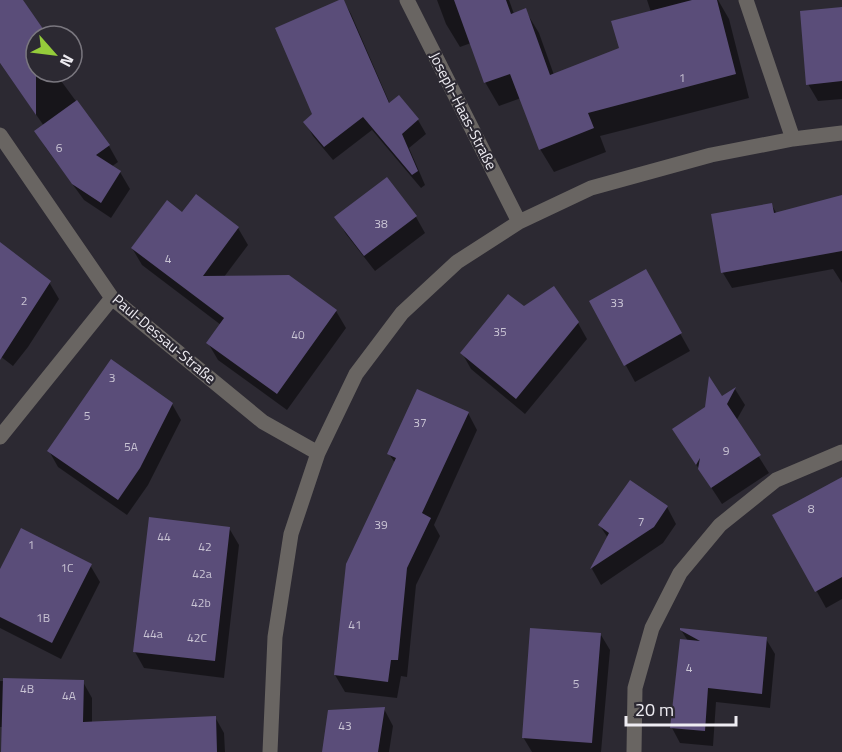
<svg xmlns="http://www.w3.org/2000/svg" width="842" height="752" font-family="'Titillium Web',sans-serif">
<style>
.shadow{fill:#0007}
.building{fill:#5a4d79}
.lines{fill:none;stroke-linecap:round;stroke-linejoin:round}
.minor{stroke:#696562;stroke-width:15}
.labels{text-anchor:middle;stroke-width:4.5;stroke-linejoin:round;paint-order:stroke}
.number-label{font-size:12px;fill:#c9c4d4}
.street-label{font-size:15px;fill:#eeecf2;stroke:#2c2932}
</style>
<rect width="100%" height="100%" fill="#2c2932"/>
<path class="shadow" d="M0 0H21L46 36H36V72H59L56 74 109 146 118 162 111 167 120 172 130 189 111 218 84 200 46 148 36 132 44 126 0 63Z
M343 0 351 14 390 104 418 120 426 134 409 148 425 185 421 188 372 130 333 160 313 136 305 122 314 115Z
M437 0H509L514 14 525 10 539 33 554 75 620 49 651 12 647 0H718L729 19 749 98 600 136 606 152 554 172 540 149 521 98 499 106 485 82 471 43 460 47 446 24Z
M842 8V99L818 101 808 84Z
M196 196 238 228 248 245 224 277 336 311 346 328 287 410 218 360 208 343 221 325 142 265 132 248 183 214Z
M842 197V283L833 269 732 288 723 273 712 215 771 204 777 214Z
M336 217H416L425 233 375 271 346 234Z
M0 254 49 282 59 299 28 347 13 366 0 356Z
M645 271 690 351 635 382 591 302Z
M578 323 587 339 525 414 471 369 462 353Z
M735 389 745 405 736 421 769 473 722 504 684 446 707 408Z
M172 404 181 420 148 485 127 515 58 467 49 451Z
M468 413 477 430 434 525 440 536 416 585 407 677 401 676 397 698 345 692 335 675 395 463 389 454Z
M842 504V599L826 608 775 516Z
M667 507 676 524 663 543 601 585 592 569 608 538 600 526Z
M229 528 239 545 224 678 144 668 135 652Z
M90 565 100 582 61 659 0 628V572Z
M681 630 766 639 775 654 770 708 716 702 713 746 680 743 672 728 688 641Z
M601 635 610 650 601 752H532L523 737Z
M0 681 83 682 92 698V723L215 717 224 733 225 752H2L3 727H0Z
M384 709 393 726 389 752H325Z"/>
<path class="building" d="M0 0H23L48 36H31L36 43V115L0 63Z
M339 0H344L389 103 399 95 419 119 402 134 418 171 412 175 363 117 324 147 303 122 312 114 275 28Z
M454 0H506L511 14 526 8 550 75 619 48 611 21 692 0H717L736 74 588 113 594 128 539 150 510 74 484 83Z
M842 7V81L806 85 800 11Z
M77 100 110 145 96 155 121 171 101 203 72 184 34 131Z
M387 177 417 216 364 256 334 217Z
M196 194 239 227 203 276 289 275 337 310 277 394 206 343 224 318 131 248 167 200 182 212Z
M842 195V251L721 273 711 214 772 203 774 213Z
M0 242 51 281 0 360Z
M646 269 682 333 624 366 589 301Z
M554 286 579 322 516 399 460 353 508 294 524 306Z
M111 359 173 403 140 468 118 500 47 451Z
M709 376 722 396 736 387 727 404 761 455 711 488 698 469 700 458 696 465 672 429 705 407Z
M417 389 469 412 422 513 431 518 407 568 398 660H391L388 682 334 675 346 564 396 458 387 454Z
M842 477V577L815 592 772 515Z
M630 480 668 506 654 527 590 569 609 533 598 525Z
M149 517 230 527 215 661 133 652Z
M21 528 92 564 52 643 0 617V569Z
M530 628 601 633 592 743 522 738Z
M680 628 767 637 762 694 708 688 705 731 670 728 680 639 700 641 680 630Z
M3 678 84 680 83 722 216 716 217 752H1Z
M385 707 378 752H322L328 710Z"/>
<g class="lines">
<path class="minor" d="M407 0 519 222
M746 0 793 139
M0 135 112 298 263 422 318 453
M0 437 112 298
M270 752 275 637 291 534 318 453 356 374 402 313 457 262 519 222 591 188 711 155 793 139 842 133
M634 752 635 688 652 628 680 573 720 525 776 480 842 452"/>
</g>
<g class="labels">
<g class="number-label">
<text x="682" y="82">1</text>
<text x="59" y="152">6</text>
<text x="381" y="228">38</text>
<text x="168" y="263">4</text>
<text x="24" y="305">2</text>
<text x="617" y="307">33</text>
<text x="500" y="336">35</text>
<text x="298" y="339">40</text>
<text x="112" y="382">3</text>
<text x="87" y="420">5</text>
<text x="420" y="427">37</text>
<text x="131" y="451">5A</text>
<text x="726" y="455">9</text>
<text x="811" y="513">8</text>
<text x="641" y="526">7</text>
<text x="381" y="529">39</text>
<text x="164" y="541">44</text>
<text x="31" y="549">1</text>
<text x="205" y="551">42</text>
<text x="67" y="572">1C</text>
<text x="202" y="578">42a</text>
<text x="201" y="607">42b</text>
<text x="43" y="622">1B</text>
<text x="355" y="629">41</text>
<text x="153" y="638">44a</text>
<text x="197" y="642">42C</text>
<text x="689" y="672">4</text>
<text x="576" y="688">5</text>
<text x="27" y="693">4B</text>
<text x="69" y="700">4A</text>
<text x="345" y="730">43</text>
</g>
<g class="street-label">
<text transform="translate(463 111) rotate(63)" y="5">Joseph-Haas-Straße</text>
<text transform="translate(164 339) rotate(40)" y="5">Paul-Dessau-Straße</text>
</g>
</g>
<g transform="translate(54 54) rotate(118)"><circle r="28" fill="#2c2932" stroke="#7a777f" stroke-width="1.5"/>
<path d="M0-4.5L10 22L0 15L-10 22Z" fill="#95cc3b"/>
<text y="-9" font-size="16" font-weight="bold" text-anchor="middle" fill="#eeecf2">N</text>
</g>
<path d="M626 716v9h110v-9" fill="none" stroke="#eeecf2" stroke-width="3"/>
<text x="635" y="716" font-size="18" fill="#eeecf2" stroke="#2c2932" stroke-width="4.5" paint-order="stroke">20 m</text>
</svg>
